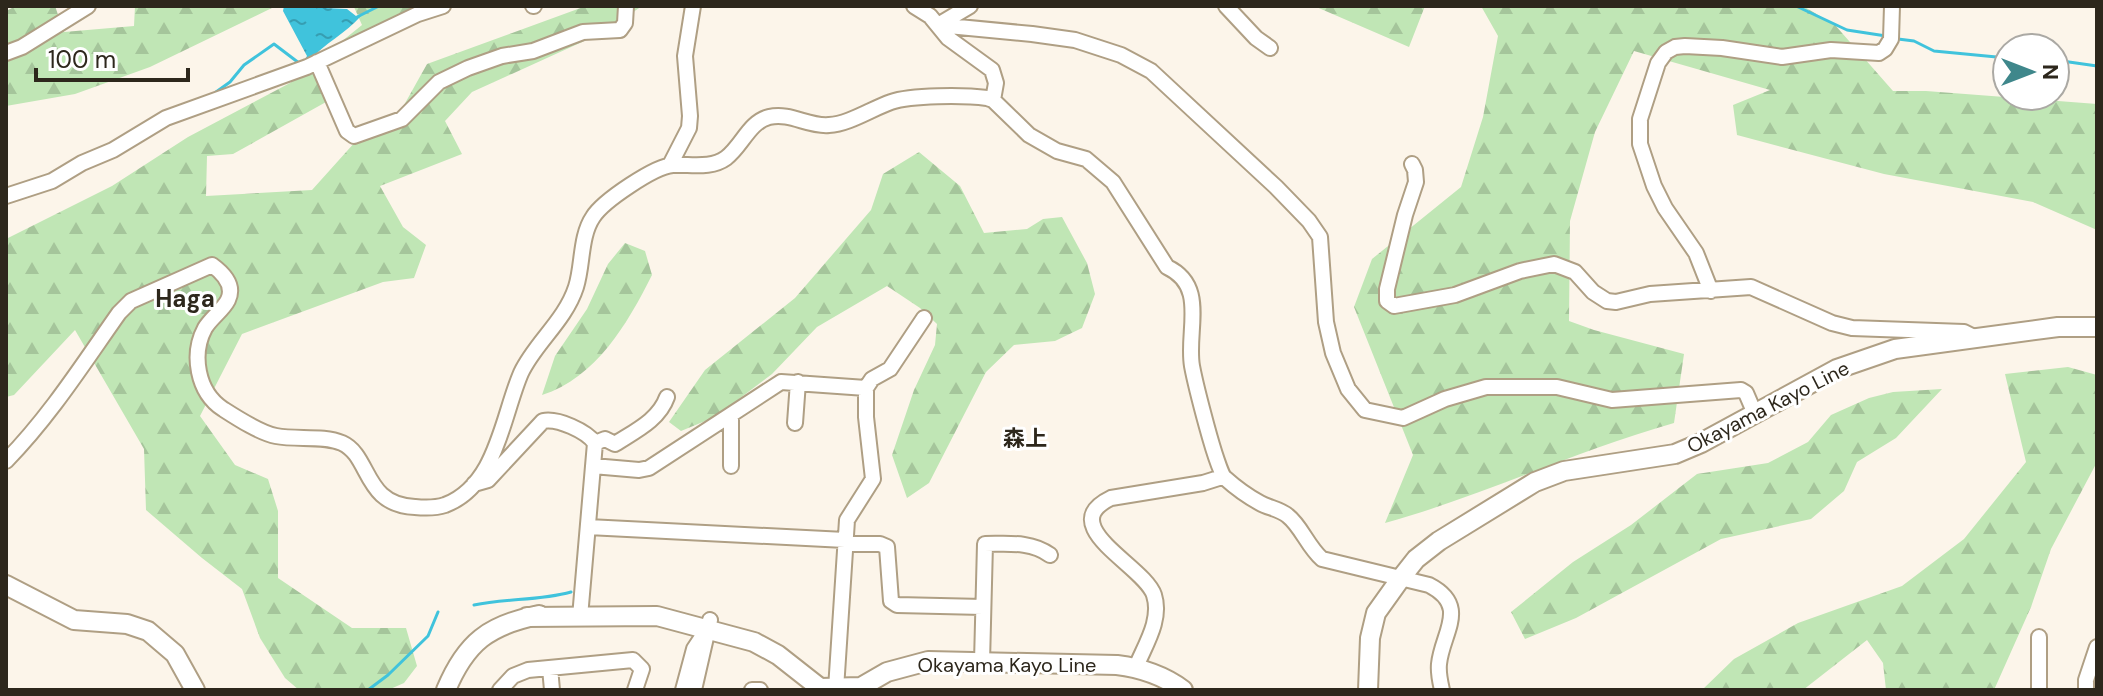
<svg xmlns="http://www.w3.org/2000/svg" width="2103" height="696" font-family="'DM Sans','Noto Sans JP',sans-serif">
<style>
.forest{fill:url(#forest-firs)}
.water{fill:url(#water-ripples)}
.lines{fill:none;stroke-linecap:round;stroke-linejoin:round}
.stream{stroke:#40c3dc;stroke-width:3}
.minor-casing{stroke:#af9f84;stroke-width:18}
.major-casing{stroke:#af9f84;stroke-width:22}
.minor{stroke:#fff;stroke-width:14}
.major{stroke:#fff;stroke-width:18}
.labels{text-anchor:middle;stroke-width:6;stroke-linejoin:round;paint-order:stroke}
.street-label{font-size:20px;fill:#2d271c;stroke:#fff}
.neighbourhood-label{font-size:22px;font-weight:bold;fill:#2d271c;stroke:#fff}
.quarter-label{font-size:24px;font-weight:bold;fill:#2d271c;stroke:#fff}
</style>
<defs>
<pattern id="forest-firs" width="22" height="20" patternUnits="userSpaceOnUse" patternTransform="scale(2)"><rect width="22" height="20" fill="#c0e6b5"/><path d="M5 1l3.5 6h-7zM16 11l3.5 6h-7z" fill="#a5c59b"/></pattern>
<pattern id="water-ripples" width="26" height="14" patternUnits="userSpaceOnUse" patternTransform="scale(2)"><rect width="26" height="14" fill="#40c3dc"/><path d="M2 4q2-2 4 0t4 0M15 11q2-2 4 0t4 0" fill="none" stroke="#369eb2"/></pattern>
</defs>
<rect width="100%" height="100%" fill="#fcf5ea"/>
<path class="forest" d="M16 6H55L64 32 134 26 135 6H276L150 67 75 94 6 106V11Z
M341 6H430L317 67 329 91 326 102 233 154 207 156 206 196 312 190 356 141 394 123 427 64 586 6H642L604 32 472 92 445 121 462 154 380 186 403 227 426 245 414 278 383 282 242 334 200 416 235 465 268 479 278 511V578L352 628H406L417 666 404 683 388 690H299L285 678 260 638 242 589 202 558 146 510 144 449 75 330 14 395 6 397V239L112 186 188 137 290 83 362 25 354 7Z
M1314 6H1425L1409 47Z
M1481 6H1803L1835 25 1893 91H1926L2097 104V230L2033 202 1884 174 1737 135 1733 105 1770 90 1634 51 1595 132 1570 221 1569 321 1594 330 1684 354 1674 423C1575 451 1483 496 1385 523L1413 455 1354 307 1372 259 1461 187 1483 117 1498 36Z
M919 152 960 186 984 233 1027 229 1043 219 1062 217 1087 263 1095 294 1082 328 1055 341 1014 345 986 372 929 483 907 498 892 455 914 390 935 345 937 324 920 308 887 286 817 327 772 374 715 417 681 431 669 422 705 370 795 298 871 210 883 174Z
M625 243 645 251 652 275C628 323 596 378 542 395L555 356 587 309 608 264Z
M2068 367 2097 375V462L2051 549 2031 607 1994 690H1886L1883 663 1867 640 1803 690H1702L1734 659 1798 623 1902 586 1964 539 2026 462 2005 374Z
M1942 389 1896 438 1857 462 1844 491 1811 519 1721 539 1576 618 1525 639 1511 612 1573 562 1631 525 1697 474 1768 463 1808 442 1831 415 1869 398 1893 392Z"/>
<path class="water" d="M284 6 347 9 356 16H361C346 33 325 43 309 61L303 63 307 56 283 11Z"/>
<g class="lines">
<path class="stream" d="M1796 6 1847 30 1886 36
M357 17 379 6
M1898 39 1914 41 1934 51 2007 58
M2055 60 2097 66
M216 92 230 82 244 65 274 44 299 63
M474 605C507 598 539 601 571 592
M368 690 388 675 428 636 438 612"/>
<defs>
<path id="minor" d="M533 6H534
M914 6 930 16 948 38 992 70 996 83 993 100
M1226 6 1256 38 1270 48
M938 25 1032 34 1075 40 1121 55 1151 71 1276 187 1309 221 1320 237 1326 322 1333 353 1348 389 1365 410 1403 418 1445 399 1486 387H1557L1612 400 1741 390 1746 393 1755 414
M938 25 970 6
M6 53 22 47 88 6
M317 62 347 131 354 136 402 119 439 82 468 68 502 56 533 51 583 32 620 30 625 23 626 6
M1412 164 1415 170 1416 182 1405 215 1387 289V301L1394 306 1455 295 1520 271 1554 264 1575 272 1593 292 1607 301 1616 302 1650 294 1751 287 1832 323 1852 328 1964 332 1972 336
M670 165 689 128 690 116 685 56 693 6
M6 196 52 181 82 163 113 150 166 118 307 67 418 14 443 6
M1711 291 1696 253 1665 208 1654 186 1640 144V119L1658 63 1666 52 1675 47 1685 46 1722 48 1782 57 1831 50 1879 53 1885 49 1891 39 1892 6
M866 388 872 379 890 369 924 318
M795 423 798 382
M595 443 605 439 615 444C635 431 659 420 667 397
M6 461C50 416 83 364 119 313L131 301 212 265C223 273 235 285 228 300 223 310 211 318 205 328 191 354 197 392 223 409 237 418 260 433 276 436 297 440 323 435 342 443 371 456 363 505 415 507 425 508 436 508 445 505 497 485 502 417 521 373 535 343 565 321 576 287 583 265 580 236 593 217 603 201 655 166 673 165 690 164 711 169 726 158 742 146 749 122 769 117 791 112 808 127 829 125 849 124 871 109 891 102 911 95 964 95 987 98L993 100 1029 135 1057 151 1086 159 1113 182 1167 267C1208 286 1186 331 1192 366 1195 382 1217 472 1225 478 1235 487 1249 497 1260 503 1269 508 1280 509 1288 516 1301 526 1308 547 1322 559L1429 585C1470 606 1442 633 1439 664 1438 673 1440 681 1442 690
M593 466 639 470 649 468 781 382 866 388V417L873 479 847 520 836 689
M731 466V415
M474 484 488 480 543 421C558 418 586 431 595 443L580 617
M588 527 845 540
M845 544H880L887 547 891 601 897 605 983 607
M2039 637V690
M982 662 985 544C1008 544 1031 541 1050 555
M1136 667C1145 645 1162 620 1154 595 1145 566 1053 526 1111 498L1203 483 1222 477
M550 668 552 690
M500 690 513 676 528 670 633 660 642 669 635 690
M683 690 694 649 706 631
M694 690 710 620
M752 690H760
M2086 690V680L2097 647"/>
<path id="major" d="M6 585 74 620 127 624 148 631 175 654 195 690
M527 617 657 616 754 642 778 655 820 688 861 687 887 672 928 661 1117 665C1141 668 1163 675 1183 690
M446 690C466 642 489 625 539 615
M1368 690 1370 638 1376 613 1401 578 1416 559 1439 541 1535 482 1564 471 1675 454 1701 443 1837 369 1895 349 2058 327H2097"/>
</defs>
<use href="#minor" class="minor-casing"/>
<use href="#major" class="major-casing"/>
<use href="#minor" class="minor"/>
<use href="#major" class="major"/>
</g>
<g class="labels">
<g class="street-label">
<text transform="translate(1768 407) rotate(-27)" y="7">Okayama Kayo Line</text>
<text x="1007" y="672">Okayama Kayo Line</text>
</g>
<g class="neighbourhood-label">
<text x="1025" y="446">森上</text>
</g>
<g class="quarter-label">
<text x="185" y="307">Haga</text>
</g>
</g>
<rect width="2103" height="696" fill="none" stroke="#2d271c" stroke-width="16"/>
<g transform="translate(2031 72) rotate(90)"><circle r="38" fill="#ffffff" stroke="#aba9a4" stroke-width="2"/>
<path d="M0-6L14 30L0 20L-14 30Z" fill="#3f878b"/>
<text y="-12" font-size="22" font-weight="bold" text-anchor="middle" fill="#2d271c">N</text>
</g>
<path d="M36 68v12h152v-12" fill="none" stroke="#2d271c" stroke-width="4"/>
<text x="48" y="68" font-size="24" fill="#2d271c" stroke="#ffffff" stroke-width="6" paint-order="stroke">100 m</text>
</svg>
